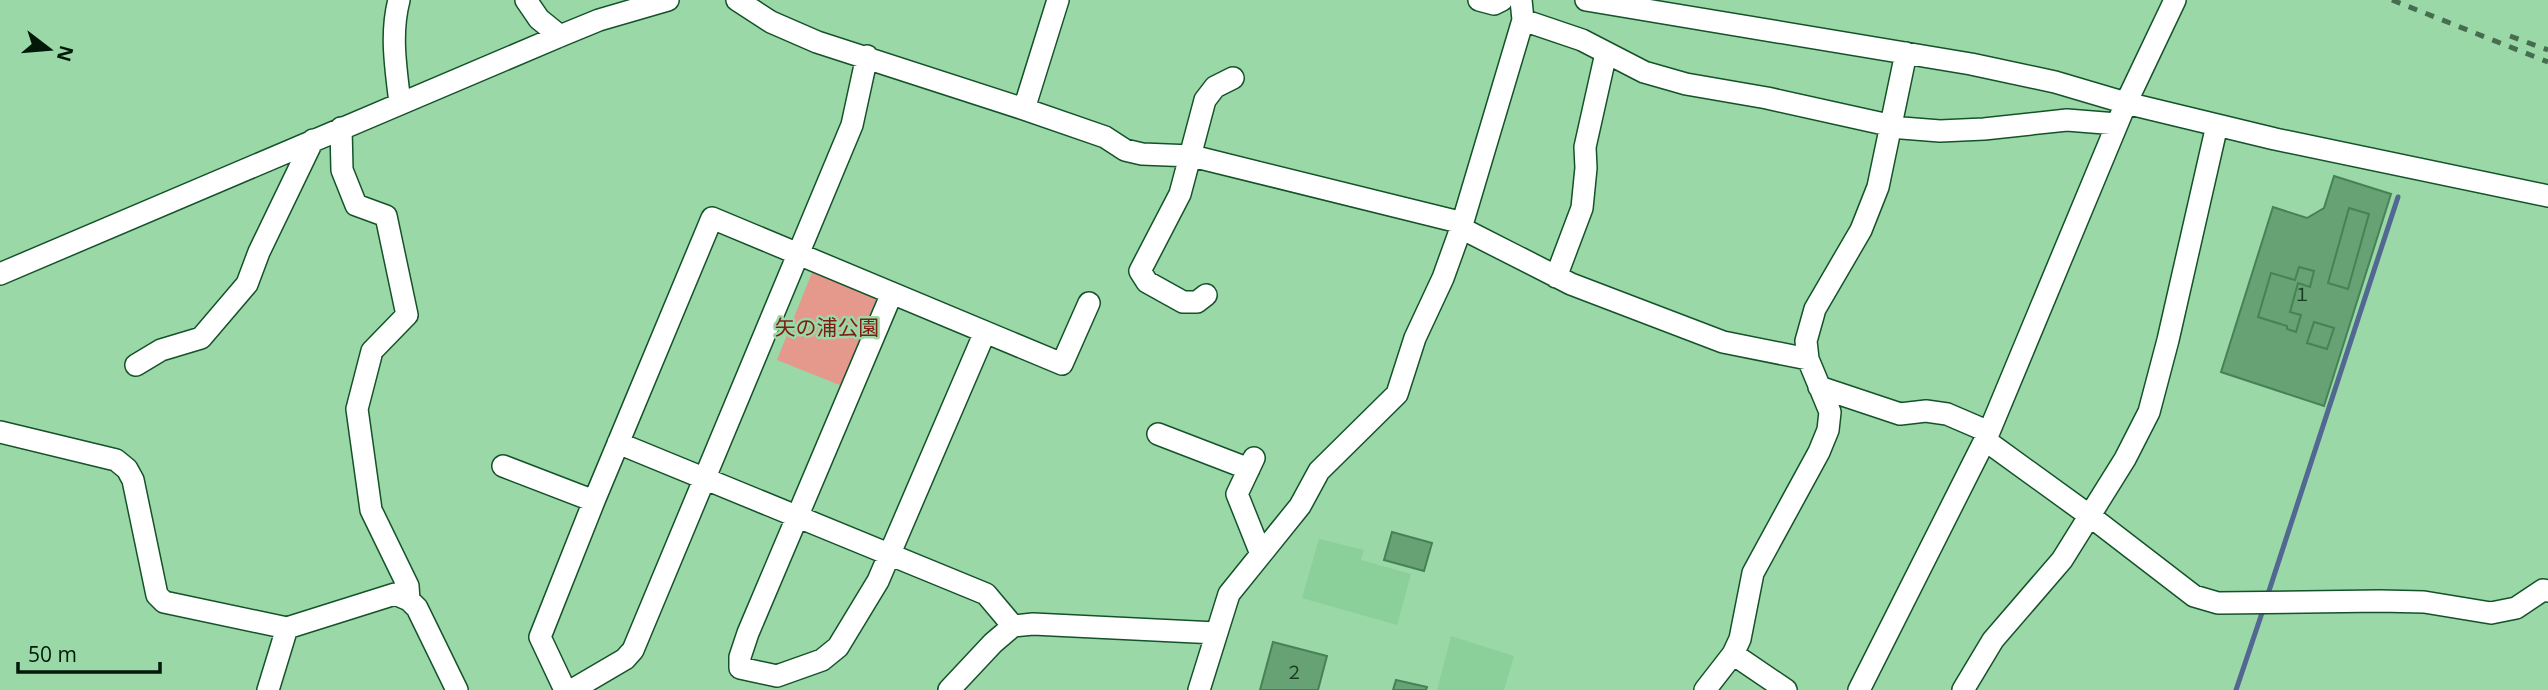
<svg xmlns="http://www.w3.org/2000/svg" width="2548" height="690" font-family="'Open Sans','Noto Sans JP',sans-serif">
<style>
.built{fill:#8bcf9a}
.green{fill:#e5998c}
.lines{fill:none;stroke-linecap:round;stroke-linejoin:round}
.stream{stroke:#526791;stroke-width:5}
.building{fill:#66a274;stroke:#468256;stroke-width:2}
.minor-casing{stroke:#145229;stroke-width:24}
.minor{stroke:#fff;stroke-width:21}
.rail{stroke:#456d4e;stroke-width:5;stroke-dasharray:9 9;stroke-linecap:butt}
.labels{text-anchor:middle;stroke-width:5;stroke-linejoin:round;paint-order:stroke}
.number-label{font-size:18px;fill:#1b3b23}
.park-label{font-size:21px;fill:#7e1d11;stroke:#9ad8a8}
</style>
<rect width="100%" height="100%" fill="#9ad8a8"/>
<path class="built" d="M1319 539 1364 550 1361 560 1411 574 1397 625 1302 598Z
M1451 636 1514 656 1504 690H1437Z"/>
<path class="green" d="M813 270 877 297 842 386 777 360Z"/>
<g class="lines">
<path class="stream" d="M2267 597 2398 197
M2236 690 2264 607"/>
</g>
<path class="building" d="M2334 176 2391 194 2324 406 2221 372 2273 207 2307 218 2324 208Z
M2349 208 2369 214 2348 289 2328 283Z
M2299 267 2314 271 2310 287 2298 283 2290 312 2301 315 2296 332 2287 329V326L2258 317 2271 273 2295 280Z
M2314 322 2334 328 2327 349 2307 343Z
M1392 532 1432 543 1424 571 1384 560Z
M1273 642 1327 656 1318 690H1260Z
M1396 680 1427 687 1426 690H1393Z"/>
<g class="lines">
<defs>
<path id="minor" d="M399 0C390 34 396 69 400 103
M526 0 539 19 560 36
M737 0 771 22 817 42 1024 109 1105 137 1125 150 1142 154 1192 156 1463 223
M1479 0 1494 4 1502 0
M1586 0 1971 64 2055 82 2126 103 2275 139 2548 196
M1523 20 1582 40 1644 72 1686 84 1767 98 1902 128 1940 131 1984 129 2067 120 2117 124
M1024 109 1058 0
M341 128 342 170 356 205 386 216 407 315 372 351 357 409 371 510 408 586 409 600
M1461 228 1571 284 1723 342 1808 359
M0 274 560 36 599 20 668 0
M1556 277 1582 208 1586 168 1585 147 1606 53
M892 293 748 633 740 657V668L777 676 822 660 838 647 878 581 985 332
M1206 295 1197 302H1183L1147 282 1140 271 1180 194 1205 100 1215 87 1233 78
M136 365 161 350 201 338 247 284 259 252 313 140
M1819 387 1900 414 1926 411 1947 414 1989 432
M0 432 116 460 127 469 133 480 157 595 164 602 287 628
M1158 434 1249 469
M1985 440 2090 516 2194 596 2218 603 2380 601 2424 602 2491 613 2516 608 2543 590 2548 591
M618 443 986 594 1013 626
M1254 458 1237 494 1261 554
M503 466 594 501
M1733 654 1786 690
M268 690 287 628 395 594 409 600 417 608 457 690
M565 690 540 637 594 501 712 218 1062 364 1089 303
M572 690 625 659 633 650 852 125 867 56
M949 690 993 643 1013 626 1033 624 1216 633
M1199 690 1229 594 1300 506 1319 471 1397 394 1415 338 1443 278 1461 228 1523 20 1521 0
M1705 690 1733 654 1740 639 1753 573 1819 452 1828 430 1830 412 1808 359 1806 341 1815 309 1861 230 1878 187 1906 53
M1859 690 1989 432 2126 103 2175 0
M1963 690 1993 640 2062 560 2125 459 2149 412 2168 340 2217 125"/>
</defs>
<use href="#minor" class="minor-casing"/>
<use href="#minor" class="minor"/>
<path class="rail" d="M2392 0 2548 62
M2510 36 2548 50"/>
</g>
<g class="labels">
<g class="number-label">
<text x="2302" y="301">１</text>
<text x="1294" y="679">２</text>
</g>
<g class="park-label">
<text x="827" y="335">矢の浦公園</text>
</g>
</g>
<g transform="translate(49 49) rotate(106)" stroke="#9ad8a8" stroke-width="5" paint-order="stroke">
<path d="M0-5L12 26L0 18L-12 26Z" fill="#021908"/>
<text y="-10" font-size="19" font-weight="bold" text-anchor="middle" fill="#021908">N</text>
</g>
<path d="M18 662v10h142v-10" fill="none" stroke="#021908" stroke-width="3.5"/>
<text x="28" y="662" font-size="21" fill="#021908" stroke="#9ad8a8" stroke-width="5" paint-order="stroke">50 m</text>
</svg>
